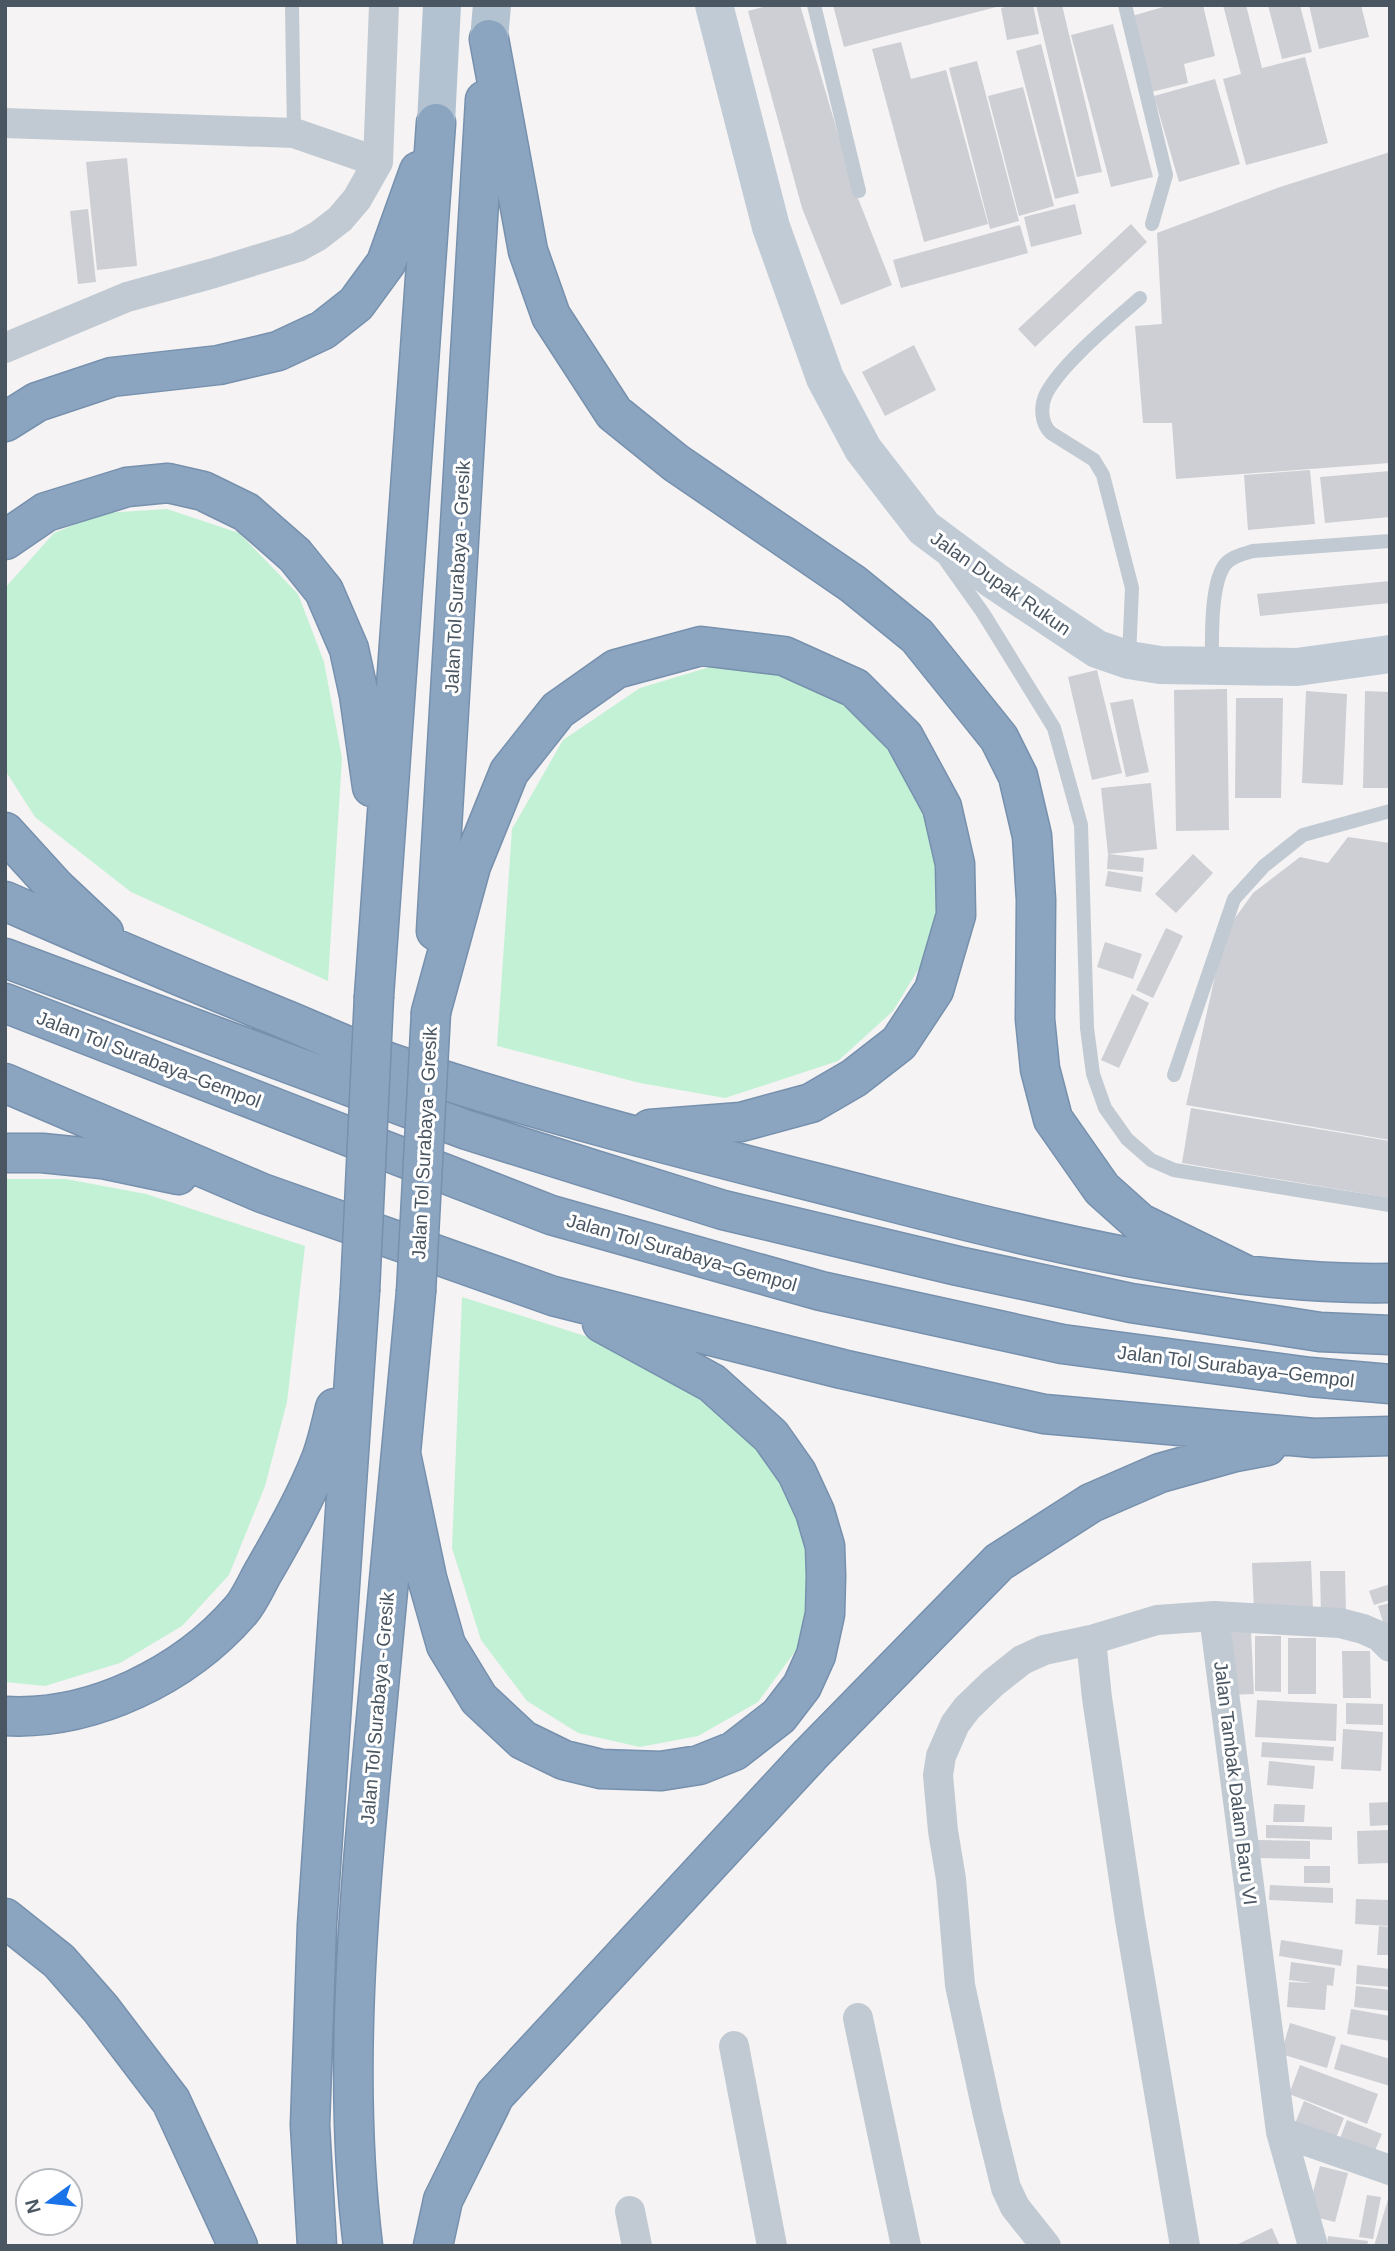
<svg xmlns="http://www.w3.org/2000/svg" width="1395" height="2251" font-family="Helvetica,sans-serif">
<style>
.green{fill:#c3f1d5}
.building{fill:#cdcfd5}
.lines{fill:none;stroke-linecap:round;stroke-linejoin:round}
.highway-casing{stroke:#7690ad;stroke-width:41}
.lane{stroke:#c1cad2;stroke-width:14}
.street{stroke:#c1cad2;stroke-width:30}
.secondary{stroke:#c1cbd6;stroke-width:38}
.primary{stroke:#b3c2d1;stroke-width:38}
.highway{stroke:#8ba5c1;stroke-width:38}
.highway-bridge-casing{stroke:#7690ad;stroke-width:41;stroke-linecap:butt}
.highway-bridge{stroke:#8ba5c1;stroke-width:38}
.labels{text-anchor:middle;stroke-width:6;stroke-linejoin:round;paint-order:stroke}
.street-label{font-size:19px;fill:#4a5661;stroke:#fff}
</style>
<rect width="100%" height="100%" fill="#f5f3f3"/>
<path class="green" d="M167 509 239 533 298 594 324 662 342 758 328 981 131 892 35 817 5 770V588L54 533 103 513Z
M713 666 782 669 852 696 895 746 932 814 944 882 927 955 893 1011 838 1061 725 1098 640 1083 497 1046 512 829 563 740 640 688Z
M5 1179H66L146 1194 305 1246 287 1402 265 1486 229 1575 182 1626 120 1663 45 1686 5 1682Z
M462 1297 601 1341 713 1393 801 1505 814 1572 799 1646 758 1702 698 1736 640 1747 578 1733 527 1701 481 1640 452 1548Z"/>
<path class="building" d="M770 5H800L854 188 892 285 841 305 802 208 748 11Z
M833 5H1000V6L844 47Z
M1015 5H1033L1039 34 1007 40 1001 8Z
M1036 5H1062L1102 172 1077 177Z
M1170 5H1203L1215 56 1184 64 1188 83 1151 92 1132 16Z
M1223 5H1246L1262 68 1305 57 1328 143 1246 165 1223 79 1241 74Z
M1268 5H1300L1312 52 1282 59Z
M1309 5H1361L1369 37 1319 49Z
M1113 24 1153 177 1111 187 1071 35Z
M901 42 911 79 946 70 988 224 924 242 872 49Z
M1041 44 1079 193 1055 199 1016 51Z
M977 61 1019 221 990 229 949 68Z
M1215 79 1240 164 1179 182 1154 96Z
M1023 87 1054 206 1019 216 988 96Z
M1390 152V463L1176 479 1172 423H1143L1135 326 1162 324 1157 233 1277 188Z
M127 158 137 266 97 270 86 162Z
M1075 204 1082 234 1031 247 1024 217Z
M88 209 96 282 78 284 70 211Z
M1131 224 1147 242 1035 347 1018 329Z
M1020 225 1028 253 901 288 893 260Z
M914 345 936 390 885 416 862 372Z
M1310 470 1315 524 1248 530 1244 475Z
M1390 471V517L1325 523 1320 477Z
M1390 581V603L1260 616 1257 594Z
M1097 670 1122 773 1092 780 1068 677Z
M1227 689 1229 830 1176 831 1174 690Z
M1306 691 1347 694 1343 785 1302 783Z
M1365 691 1390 692V788H1363Z
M1236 698H1283L1281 798H1235Z
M1133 699 1149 772 1126 777 1110 703Z
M1151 783 1157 849 1108 854 1101 788Z
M1348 837 1390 843V1140L1186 1105 1225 932 1253 893 1300 857 1328 863Z
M1108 854 1144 858 1143 872 1107 869Z
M1193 854 1213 873 1176 913 1155 894Z
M1108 871 1143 877 1141 892 1105 886Z
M1166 928 1183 936 1153 998 1136 990Z
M1105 942 1142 954 1133 979 1097 967Z
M1132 994 1149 1003 1119 1068 1101 1060Z
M1191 1108 1390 1141V1198L1182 1163Z
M1311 1561 1313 1609 1254 1611 1252 1563Z
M1320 1571H1345L1346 1614 1321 1615Z
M1390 1584V1600L1374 1605 1369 1591Z
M1390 1603V1642H1389L1378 1606Z
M1251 1631 1254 1694 1226 1695 1223 1632Z
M1255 1636H1281V1692L1255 1691Z
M1288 1638H1316V1694H1288Z
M1342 1651H1370L1371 1698H1343Z
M1257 1700 1337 1704 1336 1741 1255 1737Z
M1346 1703 1383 1704V1725L1346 1724Z
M1343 1729 1383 1732 1381 1771 1341 1769Z
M1262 1742 1334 1747 1333 1761 1261 1757Z
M1269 1761 1315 1766 1313 1789 1267 1785Z
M1390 1802V1825L1370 1826 1369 1803Z
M1274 1804 1305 1805 1304 1822H1273Z
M1266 1825 1332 1827V1840L1266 1838Z
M1390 1830V1863L1358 1864 1357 1831Z
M1257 1840 1310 1841V1859L1257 1858Z
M1304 1866H1330V1883H1304Z
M1270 1885 1333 1888V1903L1269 1900Z
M1356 1899 1390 1900V1926L1355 1924Z
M1379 1926 1390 1927V1955H1377Z
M1281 1940 1343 1950 1341 1966 1279 1956Z
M1291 1962 1335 1968 1333 1986 1327 1985 1325 2010 1287 2007 1289 1982 1312 1983 1289 1980Z
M1357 1965 1390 1969V1987L1356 1984Z
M1356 1986 1390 1990V2011L1354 2007Z
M1351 2009 1390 2016V2041L1347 2034Z
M1290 2023 1336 2037 1327 2068 1281 2054Z
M1341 2044 1390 2059V2086L1334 2069Z
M1300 2065 1378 2094 1367 2124 1289 2094Z
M1304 2101 1344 2118 1334 2143 1294 2126Z
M1347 2120 1382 2134 1371 2160 1337 2146Z
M1320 2166 1348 2173 1335 2222 1307 2215Z
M1367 2195 1381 2197 1373 2239 1359 2237Z
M1389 2196 1390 2246H1374Z
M1272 2228 1280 2246H1234Z
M1328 2236 1368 2241 1367 2246H1327Z"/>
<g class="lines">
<defs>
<path id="highway" d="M489 39 528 251 551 316 614 413 676 463 853 584 917 636 999 738 1018 776 1032 836 1036 900 1035 1019 1040 1069 1053 1119 1102 1189 1140 1223 1246 1275
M5 422 37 402 112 377 219 365 278 351 323 330 356 304 386 263 419 171
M5 540 46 512 127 487 168 483 203 491 246 512 295 555 324 591 349 649 359 695 372 787
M5 832 56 888 104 933
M5 901C94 940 183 978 272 1014 315 1031 357 1052 400 1066 556 1118 716 1157 876 1198 1039 1240 1221 1286 1390 1283
M436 931 485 100
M5 958 467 1130 723 1210 958 1266 1131 1303 1320 1332 1390 1335
M374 996 436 123
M5 1003 551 1215 821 1291 1062 1344 1310 1377 1390 1384
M431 1012 471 866 509 772 558 710 616 669 701 646 784 656 855 688 904 737 942 807 955 864 956 915 934 990 899 1043 854 1078 811 1103 741 1122 650 1129
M5 1083 262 1193 553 1296 842 1369 1044 1414 1314 1438 1390 1436
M5 1153H42L102 1159 178 1175
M401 1454 427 1578 446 1645 479 1699 523 1740 564 1760 601 1769 661 1771 699 1765 734 1751 779 1716 802 1686 816 1655 825 1614 826 1576 825 1546 815 1512 797 1473 771 1436 712 1383 602 1323
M5 1716C92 1721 185 1675 241 1610 251 1598 257 1582 265 1569 285 1534 306 1497 321 1459 327 1443 331 1425 335 1408
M5 1918 59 1961 101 2009 171 2101 238 2246
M317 2246 310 2125 317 1925 360 1291
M363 2246C342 2075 359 1900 375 1729 389 1583 402 1438 416 1292
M433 2246 443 2200 495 2095 810 1755 999 1562 1091 1503 1160 1473 1235 1452 1267 1446"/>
</defs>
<use href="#highway" class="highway-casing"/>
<path class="lane" d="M292 5 294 133
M814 5 859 191
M1125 5 1166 175 1152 224
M946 561 983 613 1054 728 1081 825 1087 1028 1093 1074 1105 1108 1127 1139 1151 1160 1174 1170 1390 1205
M1129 657 1132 588 1103 475 1094 460 1051 433C1041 424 1040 407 1046 394 1062 363 1114 321 1140 298
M1212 665C1212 641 1210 587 1224 566 1230 557 1243 554 1253 551L1390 541
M1174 1075 1234 899 1264 866 1303 835 1390 811"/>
<path class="street" d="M5 123 294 133 378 162
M5 348 127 297 214 273 298 247 318 236 340 219 357 199 378 162 384 5
M1214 1616 1281 2132 1313 2246
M858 2018 906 2246
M734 2046 772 2246
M1281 2132 1390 2170
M630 2211 637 2246
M1046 2246 1015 2207 1006 2188 988 2115 960 1985 951 1879 943 1831 938 1775 941 1756 955 1724 967 1708 993 1683 1022 1660 1044 1650 1091 1640
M1185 2246 1130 1920 1097 1698 1091 1640 1157 1620 1214 1616 1340 1623 1363 1629 1379 1636 1390 1647"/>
<path class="secondary" d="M714 5 771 227 825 378 863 449 924 528 995 581 1097 649 1129 660 1160 665 1297 667 1390 654"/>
<path class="primary" d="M489 39 492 5
M436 123 442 5"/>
<use href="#highway" class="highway"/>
<defs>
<path id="highway-bridge" d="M360 1291 374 996
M416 1292 431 1012"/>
</defs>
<use href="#highway-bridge" class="highway-bridge-casing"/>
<use href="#highway-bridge" class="highway-bridge"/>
</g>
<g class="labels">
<g class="street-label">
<text transform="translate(457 577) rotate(-87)" y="7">Jalan Tol Surabaya - Gresik</text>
<text transform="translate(1001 583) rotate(35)" y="7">Jalan Dupak Rukun</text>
<text transform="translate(149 1059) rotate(21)" y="7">Jalan Tol Surabaya–Gempol</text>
<text transform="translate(424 1143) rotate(-87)" y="7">Jalan Tol Surabaya - Gresik</text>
<text transform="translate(682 1252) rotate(16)" y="7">Jalan Tol Surabaya–Gempol</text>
<text transform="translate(1236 1366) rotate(7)" y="7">Jalan Tol Surabaya–Gempol</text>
<text transform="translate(377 1708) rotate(-85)" y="7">Jalan Tol Surabaya - Gresik</text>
<text transform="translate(1236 1783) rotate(83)" y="7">Jalan Tambak Dalam Baru VI</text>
</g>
</g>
<rect width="1395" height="2251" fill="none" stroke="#4a5661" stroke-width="14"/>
<g transform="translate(49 2202) rotate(255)"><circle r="33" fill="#ffffff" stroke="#b7bbc0" stroke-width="2"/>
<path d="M0-5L12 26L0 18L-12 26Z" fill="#1a73e8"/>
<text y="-10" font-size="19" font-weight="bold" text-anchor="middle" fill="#4a5661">N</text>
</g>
</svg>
